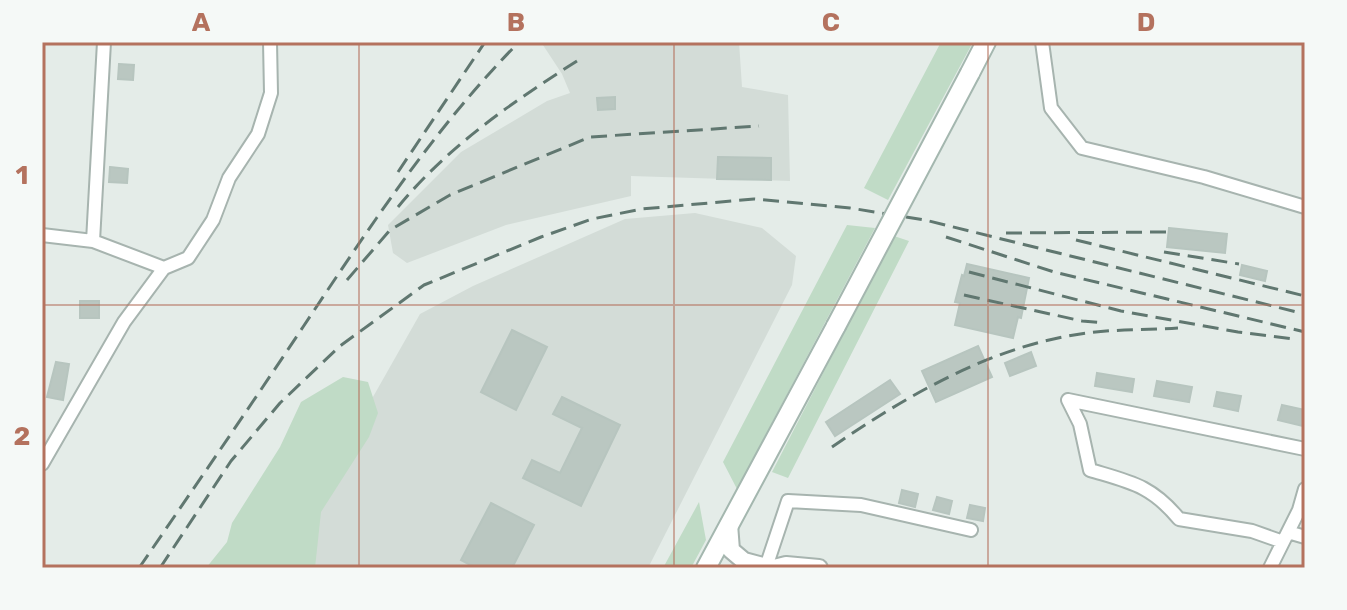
<svg xmlns="http://www.w3.org/2000/svg" width="1347" height="610" font-family="Rubik,sans-serif">
<style>
.built{fill:#d3dcd7}
.green{fill:#c0dbc6}
.building{fill:#bac7c1;stroke:#b7c5bf;stroke-width:2}
.lines{fill:none;stroke-linecap:round;stroke-linejoin:round}
.minor-casing{stroke:#a7b4af;stroke-width:16}
.tertiary-casing{stroke:#a7b4af;stroke-width:20}
.secondary-casing{stroke:#a4b7af;stroke-width:22}
.minor{stroke:#fff;stroke-width:12}
.tertiary{stroke:#fff;stroke-width:16}
.secondary{stroke:#fff;stroke-width:18}
.rail{stroke:#607770;stroke-width:3;stroke-dasharray:16 8;stroke-linecap:butt}
.secondary-bridge-casing{stroke:#a4b7af;stroke-width:22;stroke-linecap:butt}
.secondary-bridge{stroke:#fff;stroke-width:18}
.grid{fill:none;stroke:#b4725e;stroke-width:2;stroke-opacity:0.55}
.neatline{fill:none;stroke:#b4725e;stroke-width:3}
.grid-label{font-size:26px;text-anchor:middle;font-weight:bold;fill:#b4725e}
</style>
<rect width="100%" height="100%" fill="#e4ece8"/>
<path class="built" d="M541 42H739L742 87 788 95 790 181 631 176V196L506 225 407 263 393 253 388 225 461 152 547 101 570 93 562 74Z
M695 213 762 228 796 256 792 285 648 568H276L420 314 473 286 625 219Z"/>
<path class="green" d="M941 42H973L888 200 864 188Z
M847 225 875 228 737 489 723 462Z
M894 236 909 241 788 478 772 472Z
M343 377 368 382 378 413 369 437 321 512 315 568H206L227 542 232 523 280 447 301 402Z
M699 502 706 540 691 568H663Z"/>
<path class="building" d="M119 64 134 65 133 80 118 79Z
M615 97V109L598 110 597 98Z
M718 157 771 158V180L717 179Z
M110 167 128 169 127 183 109 182Z
M1169 228 1227 234 1225 253 1167 247Z
M967 264 1029 278 1021 318 1018 317 1013 338 955 325 960 303 955 302 962 275 964 276Z
M1242 265 1267 271 1265 281 1240 275Z
M80 301H99V318H80Z
M512 330 547 347 516 410 481 392Z
M978 346 992 377 936 402 922 371Z
M1031 352 1036 366 1010 376 1005 363Z
M56 362 69 364 63 400 47 397Z
M1097 373 1134 379 1132 392 1095 386Z
M890 380 900 394 835 436 826 422Z
M1157 381 1192 387 1189 402 1154 396Z
M1217 392 1241 396 1238 411 1214 406Z
M562 397 620 425 581 506 523 478 532 460 560 473 582 428 553 414Z
M1282 405 1305 410 1303 426 1278 420Z
M902 490 918 494 915 507 899 503Z
M937 497 952 501 949 514 933 510Z
M491 503 534 525 512 568H476L461 560Z
M970 505 985 508 983 521 967 518Z"/>
<g class="lines">
<defs>
<path id="minor" d="M104 42 93 241 164 268
M1042 42 1051 108 1082 148 1204 177 1305 207
M42 235 93 241
M1068 400 1080 424 1090 470C1130 482 1151 485 1179 519L1252 531 1283 542
M1068 400 1305 449
M42 464 124 322 164 268 188 258 213 220 229 178 258 134 271 93 270 42
M1288 532 1305 537
M766 567 788 501 861 505 971 530
M1270 568 1299 510 1305 489"/>
<path id="tertiary" d="M729 524 731 550 744 561 770 568
M774 568 786 565 819 568"/>
<path id="secondary" d="M970 73 986 42
M706 568 836 326"/>
</defs>
<use href="#minor" class="minor-casing"/>
<use href="#tertiary" class="tertiary-casing"/>
<use href="#secondary" class="secondary-casing"/>
<use href="#minor" class="minor"/>
<use href="#tertiary" class="tertiary"/>
<use href="#secondary" class="secondary"/>
<path class="rail" d="M398 172 485 42
M398 207C448 146 514 101 580 59
M1006 233 1166 232
M946 237 1054 272 1305 332
M1076 240 1305 296
M1164 252 1239 264
M969 272 1121 311 1238 332 1293 339
M347 280 390 230 450 195 590 137 759 126
M964 295 1082 321 1105 323
M832 447C908 395 993 345 1087 333 1117 329 1148 330 1178 328
M139 568C194 488 249 408 303 327 369 228 435 127 519 42
M160 568 231 461 280 403 340 346 424 285 541 237 592 219 642 209 754 199 850 208 925 220 1305 314"/>
<defs>
<path id="secondary-bridge" d="M836 326 970 73"/>
</defs>
<use href="#secondary-bridge" class="secondary-bridge-casing"/>
<use href="#secondary-bridge" class="secondary-bridge"/>
</g>
<path class="grid" d="M359 42V568M674 42V568M988 42V568M42 305H1305"/>
<rect width="1347" height="610" fill="none" stroke="#f5f9f7" stroke-width="88"/>
<rect x="44" y="44" width="1259" height="522" class="neatline"/>
<g class="grid-label">
<text x="201" y="31">A</text>
<text x="516" y="31">B</text>
<text x="831" y="31">C</text>
<text x="1146" y="31">D</text>
<text x="22" y="184">1</text>
<text x="22" y="445">2</text>
</g>
</svg>
